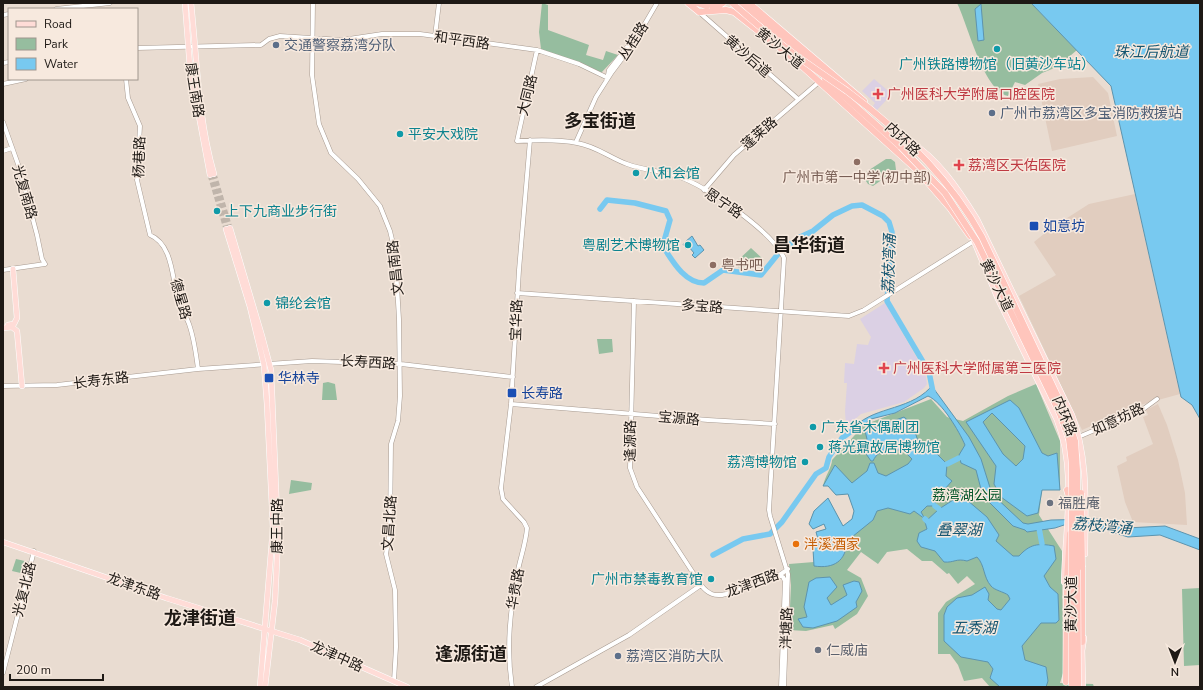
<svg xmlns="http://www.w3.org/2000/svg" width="1203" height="690" font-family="'Nunito Sans','Noto Sans SC',sans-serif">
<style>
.industrial{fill:#e1cdbf}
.medical{fill:#dbd0e4}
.green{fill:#96bd9f}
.water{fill:#78c9f0;stroke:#5d94ae;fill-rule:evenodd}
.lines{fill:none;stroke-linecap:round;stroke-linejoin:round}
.river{stroke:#78c9f0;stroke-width:5.5}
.major-tunnel{stroke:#c0b5ab;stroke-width:5;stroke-dasharray:5 2.5;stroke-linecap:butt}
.minor-casing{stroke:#a79a90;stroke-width:5}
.major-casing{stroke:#fff;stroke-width:6}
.highway-casing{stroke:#fff;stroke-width:7}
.minor{stroke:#fff;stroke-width:4}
.major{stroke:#ffdcd7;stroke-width:5}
.highway{stroke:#ffc5bc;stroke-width:6}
.highway-bridge-casing{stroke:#fff;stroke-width:7;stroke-linecap:butt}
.highway-bridge{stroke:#ffc5bc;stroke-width:6}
.service-dot{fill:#5c6f8a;stroke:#f7e9de;stroke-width:1.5}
.culture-dot{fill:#0f9aa8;stroke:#f7e9de;stroke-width:1.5}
.health-dot{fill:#e0444e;stroke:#f7e9de;stroke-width:1.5}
.education-dot{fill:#8d6e63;stroke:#f7e9de;stroke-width:1.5}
.transit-dot{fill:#1a4fb4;stroke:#f7e9de;stroke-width:1.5}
.worship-dot{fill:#6b7280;stroke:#f7e9de;stroke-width:1.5}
.food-dot{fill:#e8710a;stroke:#f7e9de;stroke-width:1.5}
.labels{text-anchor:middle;stroke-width:3;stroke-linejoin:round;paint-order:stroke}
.street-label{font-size:14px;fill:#1e1915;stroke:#f7e9de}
.service-label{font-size:14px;fill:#4e5e75;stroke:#f7e9de;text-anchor:start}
.culture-label{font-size:14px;fill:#0d838f;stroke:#f7e9de;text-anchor:start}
.health-label{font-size:14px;fill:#be3a42;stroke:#f7e9de;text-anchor:start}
.education-label{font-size:14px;fill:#785e54;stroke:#f7e9de}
.transit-label{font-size:14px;fill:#164399;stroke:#f7e9de;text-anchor:start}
.park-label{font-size:14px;fill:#05562a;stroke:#f7e9de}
.worship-label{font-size:14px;fill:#5b616d;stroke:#f7e9de;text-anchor:start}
.food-label{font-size:14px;fill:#c56008;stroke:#f7e9de;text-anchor:start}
.water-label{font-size:15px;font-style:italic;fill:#165671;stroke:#f7e9de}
.district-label{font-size:18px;font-weight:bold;fill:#1e1915;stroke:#f7e9de}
</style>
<rect width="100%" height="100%" fill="#e9dcd1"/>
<path class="industrial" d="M1093 77 1108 93 1117 136 1052 151 1038 84 1060 79Z
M1135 194 1180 394 1140 405 1082 430 1019 296 1056 275 1034 242 1050 229 1089 204Z
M1158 404 1167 425 1178 460 1185 493 1187 525 1133 522 1125 502 1117 466 1127 461 1126 457 1153 444 1143 417 1148 415 1146 410Z"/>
<path class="medical" d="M874 79 892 94 877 110 873 106 875 103 862 91Z
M885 303 925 372 927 384 924 388 904 402 861 414 846 427 845 411 847 383H844L845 363 854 364 857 344 868 345 871 337 860 319Z"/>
<path class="green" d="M542 3 548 5V30L589 45 586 55 603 60 606 51 618 55 601 73 541 49 539 32Z
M957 3H1031L1077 50 1057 67 1042 73 1025 85 1015 82 1008 96C983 90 968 25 957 3Z
M886 159H891L895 162 896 170 873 186 868 184 864 178 866 172Z
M751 248 764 260 757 267 751 261 741 270 735 263Z
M597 339H612L613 352 599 354Z
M328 382 335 384 337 400H322L323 383Z
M1036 384 1060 441V490H1042L1039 515 1062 551 1063 673 1060 683 1093 684 1094 687H990L982 678 964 681 958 665 950 654H938V613L946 602 975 584 967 576 958 584 949 573 947 574 932 561H922L907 549 887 552 878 564 861 552 847 570 861 578 868 596 857 614 835 629 833 625 806 631 789 630 791 585 789 564 814 562 813 549 819 543 816 532 826 529 824 524 813 529 809 524 814 511 828 498 843 526 852 519 854 511 848 494 836 495 828 486H823C825 476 832 467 832 460L864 425 931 399 947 417 963 421 1008 396Z
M291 480 312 483 311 490 289 494Z
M16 559 29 562 25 574 12 571Z
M1200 588V665L1184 666 1182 589Z"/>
<path class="water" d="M1031 3H1200V419L1192 405 1181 397 1111 86Z
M981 4 984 40 978 41 975 9Z
M692 236 698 246 700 245 704 250 695 258 692 255 694 253 689 247 686 249 683 244H690V243L685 242Z
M930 388 934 389 969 437 981 459 992 494 1023 523 1028 524 1051 520 1097 519 1126 528 1165 526 1200 539V550L1160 535 1128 537 1092 526 1064 525 1055 528 1027 532 1025 530 1013 526 988 501 982 493 976 470 961 463 959 455 965 445C959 431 942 402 928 396L895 413 871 419 854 433 851 431C870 406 907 412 930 388Z
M1010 400 1019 408 1042 453 1048 456 1057 453 1060 490H1042L1038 513 1027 516 1001 497 994 484 996 466 966 422ZM992 413 1025 446 1023 459 1016 466 1003 454 983 422Z
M904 417 913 425 920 448 930 447 947 464 946 476 952 481 936 499 935 506H927L921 512 925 519 914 511 910 514 888 508 877 511 873 520 847 541C846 561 834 569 814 566L813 549 819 543 816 532 826 529 824 524 813 529 809 524 814 511 828 498 843 526 852 519 854 511 848 494 836 495 828 486H823L835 465 852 483 867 471 870 463H874L878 473 886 476 908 464 912 459 903 450C890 450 879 448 873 461H871L862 448 867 439 865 431Z
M961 495 987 517 999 535 996 541 1013 556H1019C1030 544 1038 543 1054 546L1056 559 1044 576 1050 587 1058 594 1059 620 1056 623H1041L1022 646 1025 660 1046 667 1048 681 1046 687H1000L990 678 993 669 988 662 961 657 944 641V615L947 607 957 598 972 595 985 587 989 594 988 600 997 609 1001 610 1010 599 1008 595C1004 592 994 590 991 586 983 577 985 565 977 557L967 561C956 558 954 563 944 562L935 551 921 547 917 541 919 533 927 529 925 522 939 509Z
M830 577 837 587 827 598 831 605 847 595 843 585 854 581 859 582 862 591 856 602 857 607 837 621 813 628 803 627 798 619 807 617 804 607 809 582 816 578Z"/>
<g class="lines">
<path class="river" d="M600 209 607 200 635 203 666 211 670 220 663 245 664 248C673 262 685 283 704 283L723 270 761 275 778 254 798 238 813 231 833 215 852 206 862 205 883 216 889 222 892 232 887 301 929 372 933 392
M947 464 959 458
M935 506 939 509
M925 519 927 521
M1039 528 1042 544
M713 555 743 539 770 534 782 522 816 474 826 468 829 457 842 438 856 428"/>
<path class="major-tunnel" d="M214 174 230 228
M210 175 226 229"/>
<defs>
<path id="minor" d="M313 3 312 75 319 124 331 153 358 179 380 206 390 231 395 252 399 319 400 396 398 421 391 444 390 531 386 554 395 590 396 647 394 681
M56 9 110 3
M699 12 798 99
M3 15 9 14
M435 36 439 3
M137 48 261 45 269 39 280 36 342 40 382 34H420L537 50 579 64 608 78
M537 50 517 141C536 140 558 139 577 143 596 146 610 158 627 164 643 170 661 171 677 176 706 186 772 231 784 258L769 510 770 516 788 574 784 687
M3 63 9 62
M608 75 609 70 628 46
M126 79 128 98 140 126 137 180 150 235C172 244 172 276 177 295 180 305 185 314 189 324 194 338 196 353 198 369
M3 84 26 79
M3 122 19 167 37 235 42 259 45 264 3 270
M576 142 596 97 612 72 633 44 657 3
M3 151 12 148
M704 190 734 155 819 82
M517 293 849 316 864 310 974 241 985 242
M634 301 630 468 637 487 701 585C708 594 715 597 726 594L781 574 788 569
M3 386 57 385 198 369 312 361 401 364 513 377
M511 404 708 420 775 424
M1076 438 1142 410 1157 399
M778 575 783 577 785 581 781 687
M3 673 34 551
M512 687C506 647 510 610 518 570 521 556 526 542 527 528L524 522 503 499 501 488 511 404 519 270 530 140
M536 687 629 635 701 585"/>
<path id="major" d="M185 3 190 68 210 175
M191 3C197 60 198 119 214 174
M908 140C938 158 959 190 977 219L1072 415C1089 460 1085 507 1085 554
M230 228 262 336 271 370 278 538 275 601 265 687
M226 229 250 307 264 365 267 404 273 528 260 687
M974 241 998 299 1057 420C1077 471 1065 529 1064 582
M8 325 14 324 17 318 13 269
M3 328 12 327 17 331 22 386
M3 542 166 598 300 640 407 687
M1082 648 1083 687
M1082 651 1084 638"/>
<path id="highway" d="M688 3 699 12H702
M697 3 706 6 714 3
M741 3 828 75
M749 3 864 101
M713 9 723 3
M699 12 726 10 734 12 795 60 917 170 950 208 970 236
M825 79 901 147
M1067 490 1071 504
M1082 642V567
M1066 682 1067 580 1070 534"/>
</defs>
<use href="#minor" class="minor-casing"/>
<use href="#major" class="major-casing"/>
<use href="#highway" class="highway-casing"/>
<use href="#minor" class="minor"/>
<use href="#major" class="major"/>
<use href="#highway" class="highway"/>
<defs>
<path id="highway-bridge" d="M732 3C751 19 770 36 790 51 809 65 828 78 847 91 901 131 950 178 982 237L1066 414 1075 441 1077 470 1078 687
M901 147 945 193 977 242 1060 414 1069 439 1072 464V687
M1081 493 1082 567"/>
</defs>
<use href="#highway-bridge" class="highway-bridge-casing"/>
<use href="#highway-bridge" class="highway-bridge"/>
</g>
<g class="service-dot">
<circle cx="276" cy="45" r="4"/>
<circle cx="992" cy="113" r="4"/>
<circle cx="618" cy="656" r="4"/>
</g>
<g class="culture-dot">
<circle cx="997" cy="49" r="4"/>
<circle cx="400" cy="134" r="4"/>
<circle cx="636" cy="173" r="4"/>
<circle cx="217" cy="211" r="4"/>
<circle cx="688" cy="245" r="4"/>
<circle cx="267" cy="303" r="4"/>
<circle cx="813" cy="427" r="4"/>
<circle cx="820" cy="447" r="4"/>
<circle cx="805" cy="462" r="4"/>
<circle cx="711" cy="579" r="4"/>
</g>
<g class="health-dot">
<path d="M876 88h4v4h4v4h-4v4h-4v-4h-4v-4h4z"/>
<path d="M957 159h4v4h4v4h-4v4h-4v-4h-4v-4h4z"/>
<path d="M882 362h4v4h4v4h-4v4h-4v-4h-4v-4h4z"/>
</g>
<g class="education-dot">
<circle cx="857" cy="162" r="4"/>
<circle cx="713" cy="265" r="4"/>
</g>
<g class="transit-dot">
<rect x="1029" y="221" width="10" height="10" rx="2"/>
<rect x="264" y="373" width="10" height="10" rx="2"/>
<rect x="507" y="388" width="10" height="10" rx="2"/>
</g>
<g class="worship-dot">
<circle cx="1050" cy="503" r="4"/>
<circle cx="818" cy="650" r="4"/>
</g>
<circle class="food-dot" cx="796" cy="544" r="4"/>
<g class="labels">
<g class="street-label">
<text transform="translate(462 40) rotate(8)" y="5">和平西路</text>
<text transform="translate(633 41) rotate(-57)" y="5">丛桂路</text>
<text transform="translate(780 48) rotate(39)" y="5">黄沙大道</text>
<text transform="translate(748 56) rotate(41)" y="5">黄沙后道</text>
<text transform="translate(195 90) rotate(81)" y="5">康王南路</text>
<text transform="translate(527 95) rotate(-76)" y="5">大同路</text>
<text transform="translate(759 133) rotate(-41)" y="5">蓬莱路</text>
<text transform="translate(903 139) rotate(43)" y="5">内环路</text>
<text transform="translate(139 157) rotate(-88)" y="5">杨巷路</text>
<text transform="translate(25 192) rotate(74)" y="5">光复南路</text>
<text transform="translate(724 203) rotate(34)" y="5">恩宁路</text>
<text transform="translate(395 268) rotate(-96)" y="5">文昌南路</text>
<text transform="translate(997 285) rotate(64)" y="5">黄沙大道</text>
<text transform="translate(181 299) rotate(74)" y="5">德星路</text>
<text transform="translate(702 306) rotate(4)" y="5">多宝路</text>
<text transform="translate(516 320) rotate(-88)" y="5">宝华路</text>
<text transform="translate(368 362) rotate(3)" y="5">长寿西路</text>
<text transform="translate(101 380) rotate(-7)" y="5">长寿东路</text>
<text transform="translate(1065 416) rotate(68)" y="5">内环路</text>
<text transform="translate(679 418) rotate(5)" y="5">宝源路</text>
<text transform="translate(1118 419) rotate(-25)" y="5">如意坊路</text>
<text transform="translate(630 441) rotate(-89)" y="5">逢源路</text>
<text transform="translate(389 523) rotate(-86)" y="5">文昌北路</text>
<text transform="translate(277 526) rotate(-90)" y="5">康王中路</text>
<text transform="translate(752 583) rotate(-20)" y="5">龙津西路</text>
<text transform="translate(134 586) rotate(19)" y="5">龙津东路</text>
<text transform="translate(24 589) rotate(-76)" y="5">光复北路</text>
<text transform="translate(515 589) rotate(-80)" y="5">华贵路</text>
<text transform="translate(1071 604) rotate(-90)" y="5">黄沙大道</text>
<text transform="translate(786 628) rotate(-88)" y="5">泮塘路</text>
<text transform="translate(337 656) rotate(24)" y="5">龙津中路</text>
</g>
<g class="service-label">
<text x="284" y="50">交通警察荔湾分队</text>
<text x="1000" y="118">广州市荔湾区多宝消防救援站</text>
<text x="626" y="661">荔湾区消防大队</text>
</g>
<g class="culture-label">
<text x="997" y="69" text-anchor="middle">广州铁路博物馆（旧黄沙车站）</text>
<text x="408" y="139">平安大戏院</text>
<text x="644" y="178">八和会馆</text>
<text x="225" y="216">上下九商业步行街</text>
<text x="680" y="250" text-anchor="end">粤剧艺术博物馆</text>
<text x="275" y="308">锦纶会馆</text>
<text x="821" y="432">广东省木偶剧团</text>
<text x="828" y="452">蒋光鼐故居博物馆</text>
<text x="797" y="467" text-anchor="end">荔湾博物馆</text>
<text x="703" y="584" text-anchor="end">广州市禁毒教育馆</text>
</g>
<g class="health-label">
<text x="887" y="99">广州医科大学附属口腔医院</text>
<text x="968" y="170">荔湾区天佑医院</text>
<text x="893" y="373">广州医科大学附属第三医院</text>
</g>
<g class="education-label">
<text x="857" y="182">广州市第一中学(初中部)</text>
<text x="721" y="270" text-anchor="start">粤书吧</text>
</g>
<g class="transit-label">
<text x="1043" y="231">如意坊</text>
<text x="278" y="383">华林寺</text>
<text x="521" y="398">长寿路</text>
</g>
<g class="park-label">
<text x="967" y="500">荔湾湖公园</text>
</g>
<g class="worship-label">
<text x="1058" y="508">福胜庵</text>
<text x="826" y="655">仁威庙</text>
</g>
<g class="food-label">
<text x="804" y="549">泮溪酒家</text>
</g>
<g class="water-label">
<text x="1151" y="57">珠江后航道</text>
<text transform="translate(889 264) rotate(-88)" y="5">荔枝湾涌</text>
<text transform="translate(1102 526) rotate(5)" y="5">荔枝湾涌</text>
<text x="959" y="535">叠翠湖</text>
<text x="974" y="633">五秀湖</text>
</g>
<g class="district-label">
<text x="600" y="127">多宝街道</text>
<text x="809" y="251">昌华街道</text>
<text x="200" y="624">龙津街道</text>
<text x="471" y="660">逢源街道</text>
</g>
</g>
<rect width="1203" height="690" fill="none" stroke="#1e1915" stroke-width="8"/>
<rect x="8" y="8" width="130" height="72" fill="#f7e9de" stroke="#a0968e"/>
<rect x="16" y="21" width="20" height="6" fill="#ffdcd7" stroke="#a0968e"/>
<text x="44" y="28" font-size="12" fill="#1e1915">Road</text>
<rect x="16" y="38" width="20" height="12" fill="#96bd9f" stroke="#a0968e"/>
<text x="44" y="48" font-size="12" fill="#1e1915">Park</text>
<rect x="16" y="58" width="20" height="12" fill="#78c9f0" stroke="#a0968e"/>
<text x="44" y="68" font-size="12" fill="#1e1915">Water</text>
<g transform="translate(1175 662) rotate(180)" stroke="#f7e9de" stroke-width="3" paint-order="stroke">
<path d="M0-3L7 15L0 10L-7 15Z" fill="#1e1915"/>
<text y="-6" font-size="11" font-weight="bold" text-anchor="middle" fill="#1e1915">N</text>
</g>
<path d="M10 674v6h93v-6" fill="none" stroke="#1e1915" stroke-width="2"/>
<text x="16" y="674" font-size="12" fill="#1e1915" stroke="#f7e9de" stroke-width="3" paint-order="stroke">200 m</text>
</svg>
